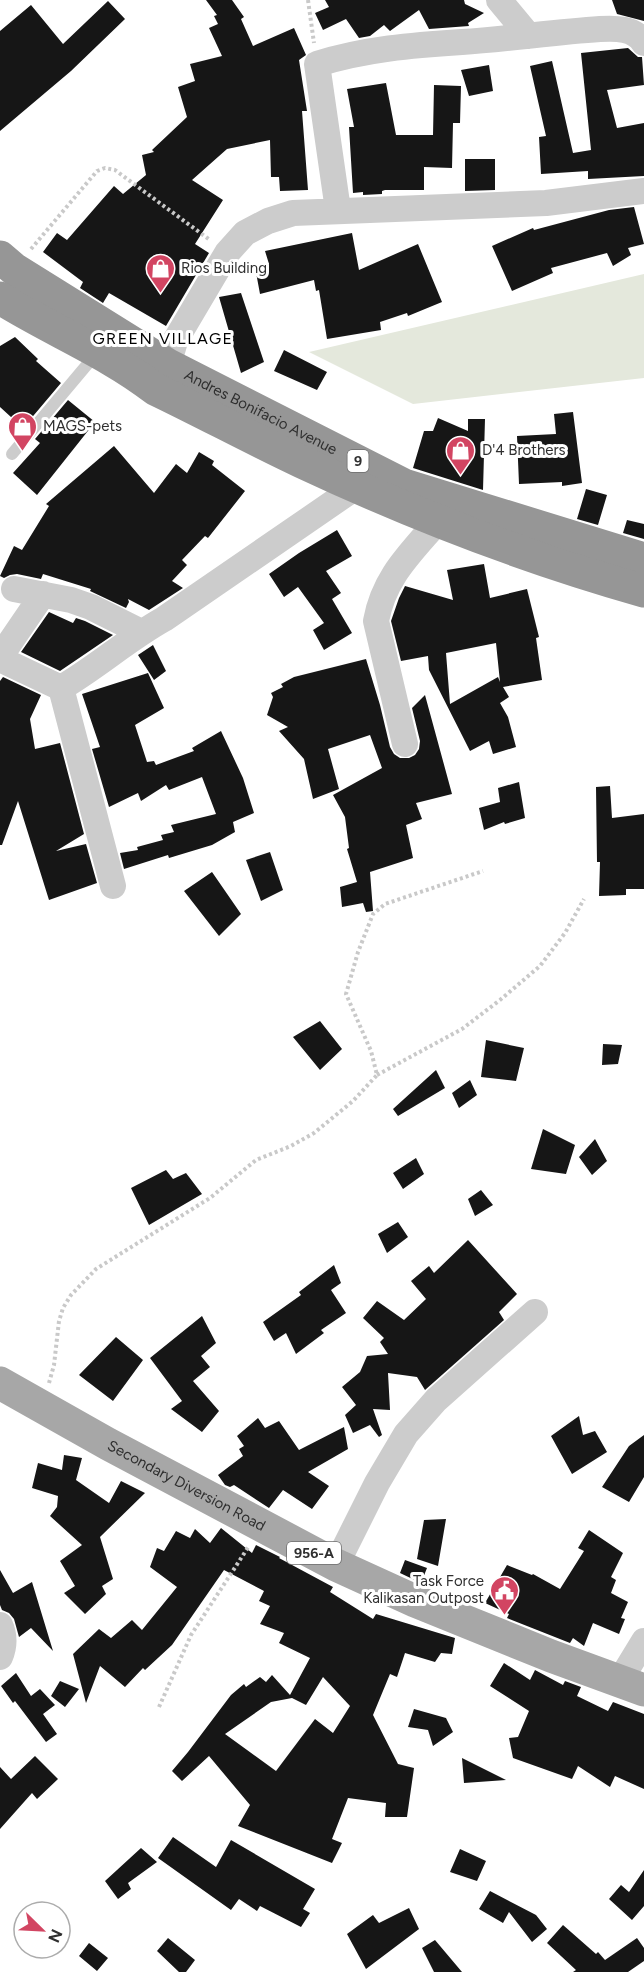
<svg xmlns="http://www.w3.org/2000/svg" width="644" height="1972" font-family="Figtree,sans-serif">
<style>
.green{fill:#e4e8dc}
.building{fill:#161616;fill-rule:evenodd}
.lines{fill:none;stroke-linecap:round;stroke-linejoin:round}
.path{stroke:#c9c9c9;stroke-width:4;stroke-dasharray:3 3;stroke-linecap:butt}
.lane{stroke:#ccc;stroke-width:12}
.street{stroke:#ccc;stroke-width:26}
.primary{stroke:#a7a7a7;stroke-width:33}
.highway{stroke:#969696;stroke-width:33}
.labels{text-anchor:middle;stroke-width:6;stroke-linejoin:round;paint-order:stroke}
.shield{fill:#fff;stroke:#6d6d6d;stroke-width:1.5}
.shield-label{font-size:14px;font-weight:bold;fill:#2f2f2f}
.poi-label{font-size:15px;fill:#2f2f2f;stroke:#fff;text-anchor:start}
.street-label{font-size:15px;fill:#2f2f2f;stroke:#fff}
.neighbourhood-label{font-size:16px;letter-spacing:1.5px;fill:#000;stroke:#fff}
</style>
<rect width="100%" height="100%" fill="#fff"/>
<path class="green" d="M644 274V378L413 404 309 352Z"/>
<path class="building" d="M206 0H232L244 17 241 19 253 46 294 28 306 55 299 60 307 111H302L308 190 280 191 279 177H271L270 140 227 149 192 180 223 200 195 244 209 253 166 326 109 293 103 303 80 288 83 282 43 252 57 233 67 240 114 186 123 194 146 175 142 155 154 152 152 150 187 117 178 87 195 81 190 64 222 56 209 28 218 24 214 16 217 15Z
M325 0H464L465 4 484 13 468 23 469 26 429 29 419 10 390 31 384 25 370 36 359 38 346 19 323 30 315 13 329 7Z
M612 0H644V21L617 14Z
M108 1 125 19 71 71 0 131V31L31 5 63 44Z
M628 48 638 57H642L644 85 607 90 617 128 644 123V176L588 179V171L541 174 539 137 546 136 530 66 552 61 573 153 591 150 581 53Z
M489 65 493 91 469 96 461 70Z
M386 83 396 135H433L434 85 461 86 460 123H453L452 168 424 167V190H385L382 191V194L363 195V192L353 193 349 127H354L347 89Z
M465 159H495V190L465 191Z
M634 207 644 244 628 248 631 255 613 266 607 253 551 268 553 273 512 291 492 246 533 228 534 230 609 210Z
M352 233 359 270 418 244 442 302 408 316 407 313 380 322 381 330 327 339 319 290 316 291 314 280 260 294 255 267 269 264 265 251Z
M241 293 264 362 241 373 219 297Z
M15 337 38 359 36 361 61 383 23 428 0 407V346Z
M284 350 327 372 317 390 274 371Z
M68 400 95 422 37 495 13 473 40 443 35 439Z
M573 412 582 483 562 486V482L519 484 517 436 556 434 554 414Z
M438 418 468 431V419H485L483 490 413 468 424 431H433Z
M114 446 154 493 176 464 187 473 199 452 214 461 212 465 245 491 208 538 205 536 182 560 187 565 172 581 183 588 149 610 128 599 129 602 126 608 90 591 91 589 43 574 41 579 17 574 10 575 4 578 0 576 14 546 22 550 49 506 46 504Z
M586 489 607 495 598 525 577 519Z
M627 520 644 524V539L623 533Z
M337 530 352 556 326 571 341 593 332 599 352 633 324 650 313 630 324 623 298 587 284 597 269 574 299 553Z
M484 564 490 598 527 589 539 637 536 638 542 680 503 687 509 697 500 703 508 717 516 747 493 754 489 741 470 751 429 670 428 656 401 661 391 621 399 598 405 586 453 600 447 570ZM496 643 500 682 498 677 450 704 446 653Z
M49 612 73 623 76 618 85 621 113 635 60 671 21 652Z
M153 645 166 671 154 680 138 655Z
M366 659 380 705 390 747 394 754 400 758H409L415 755 419 749 420 741 412 708 425 695 452 794 416 803 422 819 406 825 413 858 370 872 373 911 366 912 363 903 342 907 340 887 357 882 347 849 349 848 345 817 333 795 382 768 370 735 328 749 339 789 313 799 304 759 279 731 288 727 267 715 273 697 271 693 283 687 281 684 294 677Z
M148 673 164 708 135 725 147 762 154 761 156 765 194 751 192 748 221 731 243 778 254 813 233 822 235 832 212 845 169 858 168 855 124 869 120 853 138 850 137 847 163 840 161 835 174 832 171 825 216 814 202 777 169 790 166 785 141 801 138 793 109 807 92 749 100 747 82 694Z
M3 677 41 695 30 719 35 749 60 743 84 834 56 851 86 844 97 883 49 900 18 801 2 845H0V681Z
M519 782 525 818 505 824 504 822 484 830 479 808 500 802 498 788Z
M610 786 612 818 644 814V889H626V895L599 896 600 862H597L596 787Z
M270 852 283 890 261 901 246 860Z
M212 872 241 914 219 936 184 891Z
M320 1021 342 1049 320 1070 293 1037Z
M486 1040 524 1048 516 1081 481 1077Z
M603 1044 622 1045 618 1064 602 1065Z
M436 1070 445 1088 398 1116 393 1109Z
M470 1080 477 1095 459 1108 452 1093Z
M543 1129 575 1145 566 1174 531 1169Z
M595 1139 607 1161 592 1175 579 1157Z
M416 1158 424 1174 403 1189 393 1173Z
M166 1170 173 1179 186 1173 202 1194 149 1225 131 1188Z
M481 1190 493 1205 475 1216 468 1199Z
M398 1222 408 1237 387 1253 378 1234Z
M468 1240 517 1294 499 1312 504 1320 425 1390 417 1377 388 1373 390 1410 373 1409 382 1435 379 1437 370 1425 353 1433 345 1415 356 1405 342 1387 360 1372 367 1356 388 1354 380 1342 384 1338 363 1318 377 1301 404 1320 426 1299 411 1281 429 1266 434 1273Z
M334 1265 341 1283 331 1290 346 1313 321 1330 324 1333 296 1354 286 1333 274 1341 263 1322 301 1295 299 1292Z
M202 1316 216 1343 201 1356 210 1367 193 1381 219 1411 202 1432 171 1409 182 1401 150 1358Z
M116 1337 143 1360 113 1401 79 1375Z
M579 1416 583 1435 595 1431 607 1452 572 1474 551 1436Z
M258 1418 265 1428 279 1421 299 1450 344 1427 348 1449 308 1472 329 1486 312 1509 283 1490 269 1508 234 1485 230 1487 225 1485 218 1475 243 1456 239 1449 244 1446 237 1436Z
M644 1435V1477L629 1502 602 1487 629 1446Z
M64 1455 82 1458 76 1480 109 1503 121 1481 145 1493 100 1537 113 1579 102 1586 106 1594 85 1614 64 1593 75 1586 60 1561 82 1545 50 1516 57 1507 58 1496 32 1488 38 1463 62 1470Z
M446 1519 438 1566 417 1559 424 1520Z
M221 1528 252 1553 256 1545 280 1557 279 1558 333 1587 330 1592 373 1619 376 1614 455 1638 452 1654 441 1653 435 1662 405 1653 397 1677 390 1674 373 1715 398 1764 414 1768 407 1817H385L386 1803 348 1798 332 1839 342 1843 332 1863 238 1826 250 1805 209 1756 182 1781 172 1771 188 1752 231 1695 244 1684 246 1687 260 1677 266 1682 272 1675 290 1695 310 1658 279 1643 284 1633 260 1624 270 1606 259 1601 264 1591 224 1570 172 1645 145 1670 143 1668 125 1687 100 1666 86 1703 73 1654 99 1629 111 1638 132 1620 142 1630 177 1587 150 1567 157 1548 164 1551 176 1531 190 1538 195 1529 210 1543ZM323 1677 350 1706 333 1733 315 1719 276 1771 225 1734 271 1702 292 1698 306 1705Z
M589 1530 623 1553 611 1577 616 1580 611 1593 628 1602 621 1618 625 1619 619 1634 593 1623 584 1646 573 1638 570 1643 507 1618 509 1614 485 1603 507 1565 532 1575 533 1574 560 1589 584 1551 578 1548Z
M405 1560 427 1568 421 1583 400 1573Z
M0 1570 13 1593 32 1582 53 1651 31 1628 19 1637 14 1619 9 1613 2 1610 0 1605Z
M504 1663 530 1680 535 1670 563 1685 565 1681 581 1687 577 1696 608 1711 613 1702 644 1714V1789L615 1776 610 1787 578 1766 572 1779 513 1758 509 1738 518 1737 529 1711 490 1686Z
M16 1673 31 1696 40 1689 55 1705 43 1714 57 1734 46 1742 15 1701 13 1703 1 1686Z
M60 1681 79 1689 65 1707 51 1696Z
M414 1709 446 1718 453 1732 433 1746 428 1730 408 1727Z
M35 1756 58 1779 37 1799 32 1793 0 1829V1767L11 1779Z
M462 1758 506 1780 464 1783Z
M173 1837 216 1867 231 1840 315 1889 303 1909 310 1913 301 1927 260 1906 257 1911 239 1899 231 1910 158 1858Z
M141 1848 157 1862 128 1883 131 1889 118 1899 105 1881Z
M460 1849 486 1861 477 1881 450 1872Z
M644 1870V1906L632 1920 609 1899 621 1885 629 1892Z
M490 1891 536 1915 547 1929 532 1942 509 1912 503 1923 479 1909Z
M409 1908 419 1929 366 1969 347 1934 373 1915 379 1923Z
M563 1925 596 1954 598 1952 605 1960 637 1938 644 1948V1961L628 1972H573L576 1970 547 1943Z
M168 1938 195 1960 186 1972H179L157 1951Z
M435 1940 462 1972H434L422 1948Z
M89 1943 108 1958 97 1971 79 1956Z"/>
<g class="lines">
<path class="path" d="M308 0 314 43
M31 249 97 171 105 168 115 170 210 240
M377 1075 462 1029 500 1000 540 966 565 933 584 899
M49 1383 54 1365 59 1321 63 1308 71 1295 96 1269 210 1198 256 1160 291 1146 314 1133 353 1101 377 1075 371 1051 346 994 358 952 373 914 385 904 483 871
M159 1707 191 1635 249 1546"/>
<path class="lane" d="M12 454 96 354"/>
<path class="street" d="M499 0 529 36
M338 210 317 64C365 49 413 45 462 42 508 39 554 32 600 29 616 28 635 28 644 43
M160 381 168 365 175 341 227 253 245 233 268 221 293 213 546 203 644 191
M14 589 71 600 91 607 141 632
M0 657 43 594
M0 659 61 688
M405 744 376 621C384 577 410 554 438 521
M113 886 61 688C97 667 128 639 164 619L356 487
M336 1565 377 1483 406 1434 436 1400 535 1312
M0 1625C5 1636 5 1645 0 1657
M619 1682 644 1641"/>
<path class="primary" id="s1" d="M0 1383 108 1444 336 1565 415 1601 551 1656 644 1690"/>
<g class="highway">
<path id="s2" d="M0 257 14 269 168 365 404 485 644 559"/>
<path d="M0 298C51 330 107 352 155 389 205 413 253 439 302 462 413 514 527 558 644 591"/>
</g>
</g>
<defs>
<symbol id="shop-pin" viewBox="-11 -11 22 30"><path d="M0 17L-7.5 6A9.5 9.5 0 1 1 7.5 6Z" fill="#d24562" stroke="#fff"/><path d="M-5-2.5h2.3a2.7 3.5 0 0 1 5.4 0H5L5.5 6h-11ZM-1.5-2.5h3a1.5 2.3 0 0 0-3 0Z" fill="#fff"/></symbol>
<symbol id="civic-pin" viewBox="-11 -11 22 30"><path d="M0 17L-7.5 6A9.5 9.5 0 1 1 7.5 6Z" fill="#d24562" stroke="#fff"/><path d="M-.6-6.5H3V-4.5H.6V-3L4-1V1h2V6H-6V1h2V-1L-.6-3ZM-1.2 2.5V6h2.4V2.5Z" fill="#fff"/></symbol>
</defs>
<g fill-rule="evenodd">
<use href="#shop-pin" x="144" y="252" width="33" height="45"/>
<use href="#shop-pin" x="6" y="410" width="33" height="45"/>
<use href="#shop-pin" x="444" y="434" width="33" height="45"/>
<use href="#civic-pin" x="488" y="1574" width="33" height="45"/>
</g>
<g class="labels">
<g class="shield">
<rect x="347.5" y="450" width="21" height="22" rx="4.5"/>
<rect x="287" y="1542" width="54" height="22" rx="4.5"/>
</g>
<g class="shield-label">
<text x="358" y="466">9</text>
<text x="314" y="1558">956-A</text>
</g>
<g class="poi-label">
<text x="181" y="273">Rios Building</text>
<text x="43" y="431">MAGS-pets</text>
<text x="482" y="455">D'4 Brothers</text>
<text x="484" y="1586" text-anchor="end">Task Force<tspan x="484" dy="17">Kalikasan Outpost</tspan></text>
</g>
<g class="street-label">
<text dy="5" stroke="none"><textPath href="#s2" startOffset="304">Andres Bonifacio Avenue</textPath></text>
<text dy="5" stroke="none"><textPath href="#s1" startOffset="213">Secondary Diversion Road</textPath></text>
</g>
<g class="neighbourhood-label">
<text x="163" y="344">GREEN VILLAGE</text>
</g>
</g>
<g transform="translate(42 1930) rotate(114)"><circle r="28" fill="#ffffff" stroke="#acacac" stroke-width="1.5"/>
<path d="M0-4.5L10 22L0 15L-10 22Z" fill="#d24562"/>
<text y="-9" font-size="16" font-weight="bold" text-anchor="middle" fill="#2f2f2f">N</text>
</g>
</svg>
